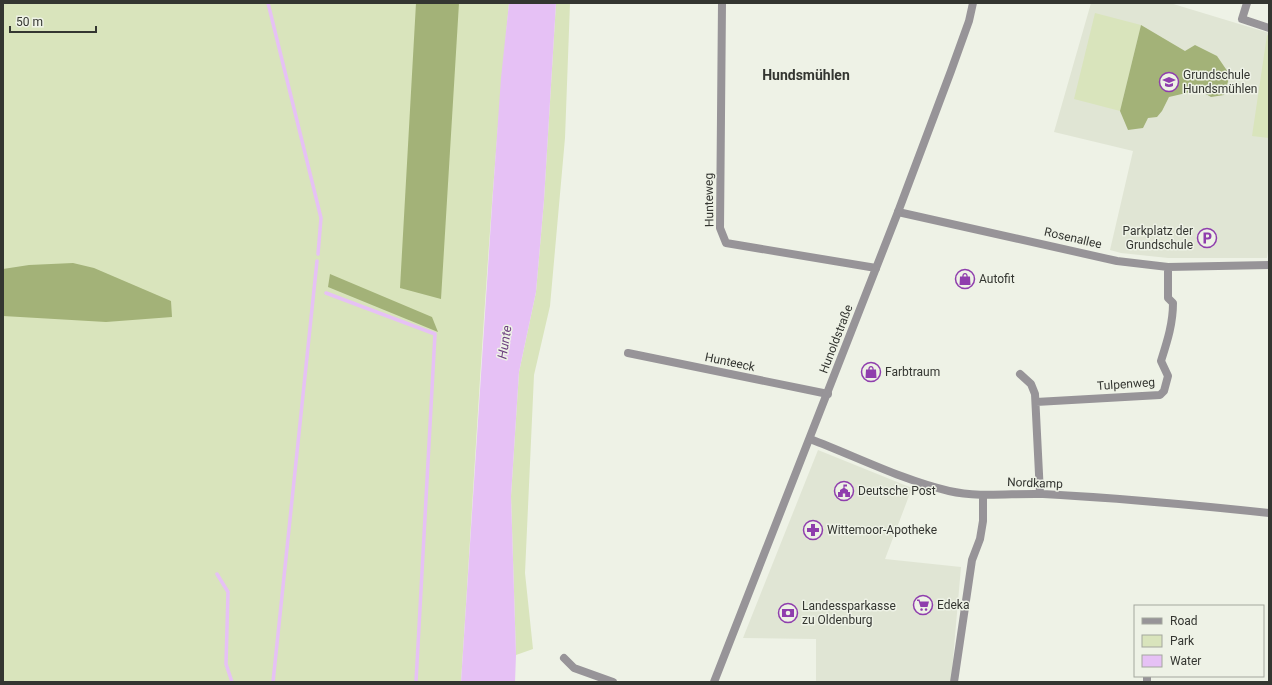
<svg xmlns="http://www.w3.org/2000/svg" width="1272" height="685" font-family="Roboto,sans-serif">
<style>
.built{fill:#e0e5d4}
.green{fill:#d9e4bc}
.forest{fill:#a3b278}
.water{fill:#e6c1f5}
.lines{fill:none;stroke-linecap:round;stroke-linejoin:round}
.stream{stroke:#e6c1f5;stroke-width:3.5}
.minor{stroke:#979498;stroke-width:8}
.tertiary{stroke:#979498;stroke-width:8}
.labels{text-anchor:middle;stroke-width:3;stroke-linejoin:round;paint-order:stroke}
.poi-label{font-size:12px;fill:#343631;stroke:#eef2e6;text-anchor:start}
.street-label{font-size:12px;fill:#343631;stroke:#eef2e6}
.water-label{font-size:13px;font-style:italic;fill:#6d407f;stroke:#eef2e6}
.quarter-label{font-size:14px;font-weight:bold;fill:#343631;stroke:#eef2e6}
</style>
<rect width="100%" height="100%" fill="#eef2e6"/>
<path class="built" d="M1091 3H1170L1269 33V244L1267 258H1168L1121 253 1110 250 1133 151 1054 132Z
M818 450 912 488 885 559 961 567 951 682H816V639L743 638Z"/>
<path class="green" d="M3 3H509C487 229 476 456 461 682H3Z
M556 3H570L565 138 550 306 534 375 525 573 533 649 516 655 511 496 519 372 536 292 544 200Z
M1095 13 1141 25 1120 111 1074 99Z
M1267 35 1269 36V138L1252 136Z"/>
<path class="forest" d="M416 3H459L441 299 400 288Z
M1141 25 1185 51 1195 45 1217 56 1230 75 1224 95 1211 97 1199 90 1169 97 1162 111 1157 117 1148 118 1143 128 1128 130 1120 111Z
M73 263 94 268 171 301 172 317 106 322 3 316V269L29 265Z
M330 274 432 317 438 332 328 287Z"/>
<path class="water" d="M509 3H556L544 200 536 292 519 372 511 496 516 655 515 682H461L492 206 501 78Z"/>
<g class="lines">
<path class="stream" d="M268 3 321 218 318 254
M326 293 435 334 416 682
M217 574 228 592 226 664 232 682
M273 682 317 261"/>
<path class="minor" d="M722 3 720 228 726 243 876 268
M1247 3 1242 19 1269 28
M898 212 1117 261 1168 267 1269 265
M628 353 828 394
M1020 374 1031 384 1035 394 1040 494
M1036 402 1160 395 1164 391 1168 376 1161 361C1167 342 1173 324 1173 303L1168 298V267
M810 439C855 456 902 480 949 491 980 498 1012 493 1043 494 1118 498 1194 505 1269 513
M564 658 574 668 613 682
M1147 676V682
M954 682 972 560 980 539 983 521V495"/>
<path class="tertiary" d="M714 682 898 212 951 71 969 21 973 3"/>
</g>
<defs>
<symbol id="school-ring" viewBox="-11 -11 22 22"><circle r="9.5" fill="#eef2e6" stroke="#8f3ead" stroke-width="1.5"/><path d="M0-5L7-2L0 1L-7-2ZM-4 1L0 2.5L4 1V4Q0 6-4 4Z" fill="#8f3ead"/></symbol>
<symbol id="parking-ring" viewBox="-11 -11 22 22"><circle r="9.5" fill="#eef2e6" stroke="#8f3ead" stroke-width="1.5"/><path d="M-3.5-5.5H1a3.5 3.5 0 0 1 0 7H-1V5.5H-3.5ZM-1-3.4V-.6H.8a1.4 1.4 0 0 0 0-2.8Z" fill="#8f3ead"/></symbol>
<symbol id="shop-ring" viewBox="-11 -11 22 22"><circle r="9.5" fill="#eef2e6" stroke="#8f3ead" stroke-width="1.5"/><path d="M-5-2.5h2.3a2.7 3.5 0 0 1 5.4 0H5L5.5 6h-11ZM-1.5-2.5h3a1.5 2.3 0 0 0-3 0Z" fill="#8f3ead"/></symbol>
<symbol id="civic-ring" viewBox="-11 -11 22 22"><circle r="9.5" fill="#eef2e6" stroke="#8f3ead" stroke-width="1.5"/><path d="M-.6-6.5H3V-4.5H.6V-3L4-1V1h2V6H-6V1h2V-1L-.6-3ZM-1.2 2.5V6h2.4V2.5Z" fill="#8f3ead"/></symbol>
<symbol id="pharmacy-ring" viewBox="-11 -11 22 22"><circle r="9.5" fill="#eef2e6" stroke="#8f3ead" stroke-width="1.5"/><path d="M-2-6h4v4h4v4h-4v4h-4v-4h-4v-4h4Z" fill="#8f3ead"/></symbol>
<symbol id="supermarket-ring" viewBox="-11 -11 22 22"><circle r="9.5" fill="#eef2e6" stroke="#8f3ead" stroke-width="1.5"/><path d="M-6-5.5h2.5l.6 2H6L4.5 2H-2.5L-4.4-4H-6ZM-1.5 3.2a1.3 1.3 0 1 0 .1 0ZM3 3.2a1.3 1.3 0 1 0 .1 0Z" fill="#8f3ead"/></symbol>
<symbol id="bank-ring" viewBox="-11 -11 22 22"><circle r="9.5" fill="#eef2e6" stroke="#8f3ead" stroke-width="1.5"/><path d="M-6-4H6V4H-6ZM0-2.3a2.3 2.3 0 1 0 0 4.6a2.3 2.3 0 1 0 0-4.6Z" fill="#8f3ead"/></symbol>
</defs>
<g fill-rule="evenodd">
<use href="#school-ring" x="1158" y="71" width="22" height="22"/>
<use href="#parking-ring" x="1196" y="227" width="22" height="22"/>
<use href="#shop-ring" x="954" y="268" width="22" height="22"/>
<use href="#shop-ring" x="860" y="361" width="22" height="22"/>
<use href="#civic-ring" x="833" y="480" width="22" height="22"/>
<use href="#pharmacy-ring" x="802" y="519" width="22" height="22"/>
<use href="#supermarket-ring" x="912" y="594" width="22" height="22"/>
<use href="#bank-ring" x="777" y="602" width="22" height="22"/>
</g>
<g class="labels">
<g class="poi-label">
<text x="1183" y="79">Grundschule<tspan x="1183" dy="14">Hundsmühlen</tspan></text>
<text x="1193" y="235" text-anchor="end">Parkplatz der<tspan x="1193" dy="14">Grundschule</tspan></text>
<text x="979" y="283">Autofit</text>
<text x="885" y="376">Farbtraum</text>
<text x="858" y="495">Deutsche Post</text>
<text x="827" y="534">Wittemoor-Apotheke</text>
<text x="937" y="609">Edeka</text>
<text x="802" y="610">Landessparkasse<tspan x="802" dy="14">zu Oldenburg</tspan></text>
</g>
<g class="street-label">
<text transform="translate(709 200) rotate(-91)" y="4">Hunteweg</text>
<text transform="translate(1073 238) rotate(13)" y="4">Rosenallee</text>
<text transform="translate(836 339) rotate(-69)" y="4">Hunoldstraße</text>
<text transform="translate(730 362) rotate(12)" y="4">Hunteeck</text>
<text transform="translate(1126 384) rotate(-4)" y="4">Tulpenweg</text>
<text transform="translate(1035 483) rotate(2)" y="4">Nordkamp</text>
</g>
<g class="water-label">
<text transform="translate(504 342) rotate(-81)" y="5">Hunte</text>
</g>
<g class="quarter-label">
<text x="806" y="80">Hundsmühlen</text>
</g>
</g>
<rect width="1272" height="685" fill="none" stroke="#343631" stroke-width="8"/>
<rect x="1134" y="605" width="130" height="72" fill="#eef2e6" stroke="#a4a79e"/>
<rect x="1142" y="618" width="20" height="6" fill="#979498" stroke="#a4a79e"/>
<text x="1170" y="625" font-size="12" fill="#343631">Road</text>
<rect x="1142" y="635" width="20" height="12" fill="#d9e4bc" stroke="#a4a79e"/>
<text x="1170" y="645" font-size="12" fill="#343631">Park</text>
<rect x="1142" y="655" width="20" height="12" fill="#e6c1f5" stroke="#a4a79e"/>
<text x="1170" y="665" font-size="12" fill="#343631">Water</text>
<path d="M10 26v6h86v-6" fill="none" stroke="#343631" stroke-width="2"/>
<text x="16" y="26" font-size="12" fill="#343631" stroke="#eef2e6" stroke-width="3" paint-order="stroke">50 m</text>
</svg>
